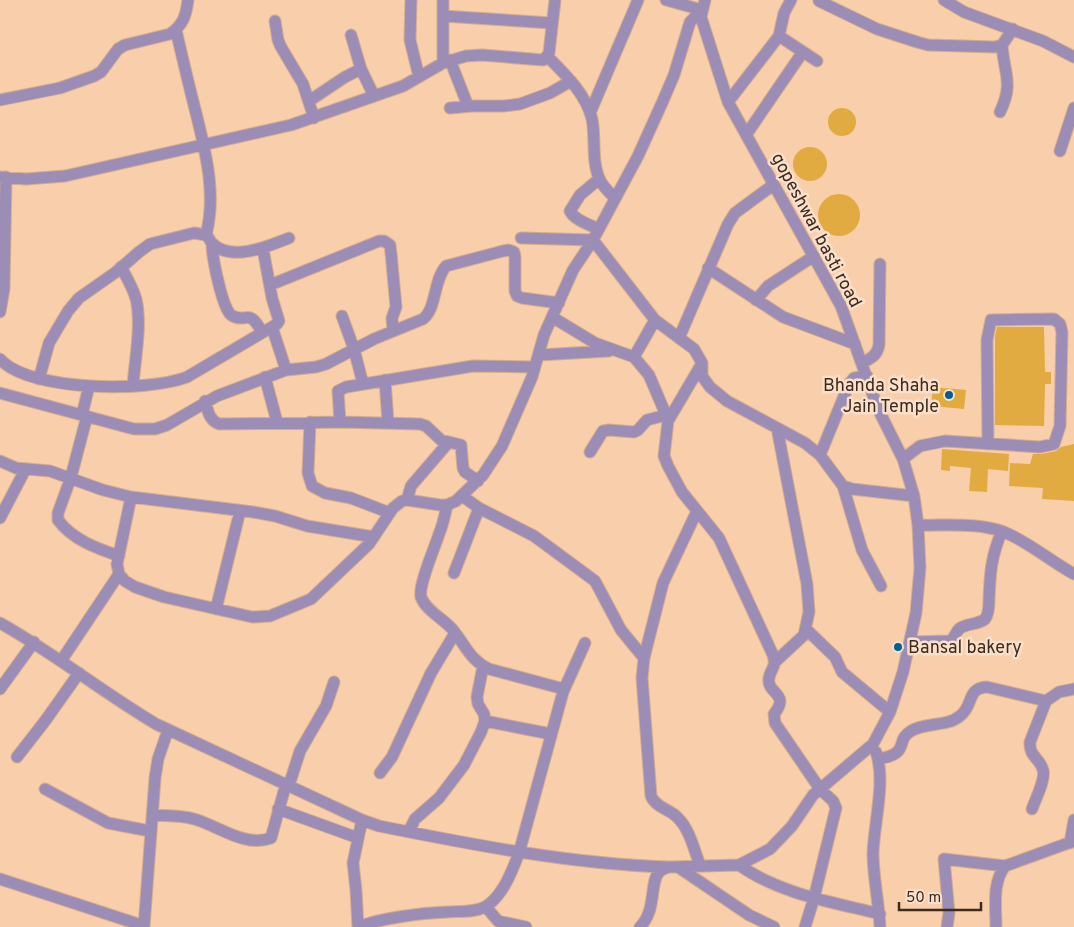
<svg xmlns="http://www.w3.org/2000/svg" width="1074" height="927" font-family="Overpass,sans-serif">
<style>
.building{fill:#e1ab42}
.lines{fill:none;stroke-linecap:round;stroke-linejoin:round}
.minor-casing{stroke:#d3ad8f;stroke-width:13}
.minor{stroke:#9b8db5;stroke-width:11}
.poi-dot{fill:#006090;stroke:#fadfca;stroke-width:2}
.labels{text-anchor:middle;stroke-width:5;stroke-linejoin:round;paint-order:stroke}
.street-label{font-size:18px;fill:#3c2b1e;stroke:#fadfca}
.poi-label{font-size:18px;fill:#3c2b1e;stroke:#fadfca;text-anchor:end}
</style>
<rect width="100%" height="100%" fill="#f9ceab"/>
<path class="building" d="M828 122a14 14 0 1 1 28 0a14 14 0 1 1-28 0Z
M793 164a17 17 0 1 1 34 0a17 17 0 1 1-34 0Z
M818 215a21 21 0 1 1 42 0a21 21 0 1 1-42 0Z
M997 327H1044L1045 372H1051V384H1045L1044 426 995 425V337Z
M933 387 966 390 964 409 931 406Z
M1074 444V501L1042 499 1043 488 1009 486 1010 463 1030 464 1033 454H1041L1056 451 1061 447Z
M942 449 1009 454 1008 471 988 469 987 492 969 491 971 468 950 466V471L941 470Z"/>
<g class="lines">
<defs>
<path id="minor" d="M411 0 410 40 419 77
M666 0 702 10
M944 0 964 12 1043 41 1074 57
M819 1 877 29 917 42 928 45 995 47 1002 45 1013 29
M443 16 551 23
M275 21 278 40 281 47 303 84 314 118
M176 30C182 56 188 82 195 109 205 150 217 193 206 235
M351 35 361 69 374 96
M779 36 817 61
M547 56C565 74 586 94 592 119 596 138 591 162 600 180 603 187 609 192 615 198
M450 60 468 106
M443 63V0
M0 100 60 88 94 76 101 72 118 49 125 45 170 34C183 25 186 16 188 0
M309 101 345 77 361 69
M728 102 779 36 784 13 791 0
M450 108 472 106H504L520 104 550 93 571 81
M1000 112C1014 83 1004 74 1002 45
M590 113 638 0
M746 135 800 56
M1060 151 1074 108
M0 177 26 179 65 176 291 125 403 86 443 63 466 56 482 55 543 60 547 56 549 53 555 0
M599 229C590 225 574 220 570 211L580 195 599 179
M521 238 593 240 655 320 694 349 702 363V376L710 387 727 401 805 443 820 455 843 486 852 489 914 496
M212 244C212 257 222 307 231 315 246 325 248 306 262 332
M121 267C127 278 133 288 136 299 142 324 135 359 133 385
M708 268 783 317 855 344
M270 285 379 241H384L390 245 391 253 396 307 392 318 393 331
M756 300 768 286 814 256
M0 312 4 289 6 177
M342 316 354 349 363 384
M552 317 595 343 634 357 649 375 666 415 668 421 664 456 668 466 682 492 719 538 773 655C777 668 771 667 769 678 766 694 791 693 774 714L775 723 820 789 833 801 836 808 814 898 805 927
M272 327 286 370
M679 338 728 224 735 213 773 185
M539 355 609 351
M634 357 655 320
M0 359C29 392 149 392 187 377L277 324 279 321 272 298 263 249
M862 363C871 358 877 356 879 345L880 264
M265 377 277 422
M39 379 49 343 68 311 79 298 116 272 139 252 150 244 194 233 206 235C209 237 210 242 213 244 232 262 269 246 289 238
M385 380 388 422
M0 393 134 429H155L167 425 217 396 286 370 316 367 326 364 374 339 423 319C437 308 433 281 446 266L503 251 509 250 514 252 515 257V291L517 296 522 298 559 303
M205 401C208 411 209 420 219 424L340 422 420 424 426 426 441 440 461 445 463 468 465 472 478 481
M82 415 89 386
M87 416 71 477 58 513V520C73 540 96 548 119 556
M668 421 701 365
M310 422 308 473 312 486 325 493 351 498 390 513
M340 422 338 391 346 387 473 366 535 367
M590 452 603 431 609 430 634 432 638 430 647 420 666 415
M820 455 849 384 854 378 867 376
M903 459 920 446 945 441 1040 447 1054 444 1060 426 1062 332 1060 324 1054 319 991 320 987 340 988 444
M0 461 16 468 50 471 103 490 131 497 253 512 275 516 307 526 374 537
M843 486 862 550 881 586
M462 496 479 508 534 536 595 581 621 630 644 658
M131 497 117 564 119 574 125 581 135 587 164 597 252 617 270 616 311 599 369 544 393 508 402 501 407 500 440 505H447L456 501 483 475 502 446 532 377 544 335 573 270 593 240 638 156 662 103 674 75 690 22 696 16 701 17
M407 500 411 486 448 443
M447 505C445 515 443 525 439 534 435 547 418 586 421 597 426 611 444 619 453 630 466 646 470 660 489 669L564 689
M697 511 663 583 644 658 642 678 651 796C656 808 670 809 678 818 690 830 694 850 700 865
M0 518 25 470
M918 525C945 526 978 522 1004 532 1029 542 1050 561 1074 574
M454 573 479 508
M216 609 240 511
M0 623C54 653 102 692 156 724L362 820 379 826C474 845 571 864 668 867
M806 629 835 657 842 672 890 712
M910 642 950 641C955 638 955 633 959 629 966 623 978 625 985 619 989 614 989 606 989 600 990 574 991 556 1002 531
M61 661 119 574
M775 662 804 635 809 612 807 584 777 428
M0 689 34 642
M485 721 551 734
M876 752C886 781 874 823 873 853 873 877 879 903 880 927
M17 757 45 721 79 673
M878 759C912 753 894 741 911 731 925 722 947 727 960 716 974 706 966 688 987 687L1046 701
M380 773 392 757 431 673 455 633
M45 789 108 823 150 831
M278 809 358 838
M1032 809C1035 800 1046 779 1043 770 1040 758 1029 757 1030 742L1046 701 1059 692 1074 689
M152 815C166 816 180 815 194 819 217 825 245 848 271 838L284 791 291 779 300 751 326 706 334 682
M409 831 415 819 439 798 464 765 481 732 485 721 484 714 478 704 477 697 483 666
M1070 843 1074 820
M739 865C780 894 832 902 880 914
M678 867 749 915 774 927
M0 879 144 926
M486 907 498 921 526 927
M144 927 155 778 158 759 168 730
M358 927 356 890 353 863 362 820
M359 927C379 918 424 913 446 912 459 911 477 913 488 905 504 893 512 871 519 853L563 692 585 643
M640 927C657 910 649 884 659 872 662 869 666 868 670 867L739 865 770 849 792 826 813 795 873 744 890 712 903 672 916 613 920 568 918 525 914 496 903 459 878 409 841 306 728 102 701 17 705 0
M947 927 949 913 944 859 1005 866
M996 927C996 906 992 883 1005 866L1074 841"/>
</defs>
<use href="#minor" class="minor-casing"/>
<use href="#minor" class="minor"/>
</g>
<g class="poi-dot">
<circle cx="949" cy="395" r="5"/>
<circle cx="898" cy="647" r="5"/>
</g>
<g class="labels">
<g class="street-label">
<text transform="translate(817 230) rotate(62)" y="6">gopeshwar basti road</text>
</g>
<g class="poi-label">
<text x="939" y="391">Bhanda Shaha<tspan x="939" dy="21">Jain Temple</tspan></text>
<text x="908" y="653" text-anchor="start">Bansal bakery</text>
</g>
</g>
<path d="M899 902v8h82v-8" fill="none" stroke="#3c2b1e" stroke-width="2.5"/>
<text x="906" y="902" font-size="15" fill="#3c2b1e" stroke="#fadfca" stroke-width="4" paint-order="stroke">50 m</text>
</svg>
